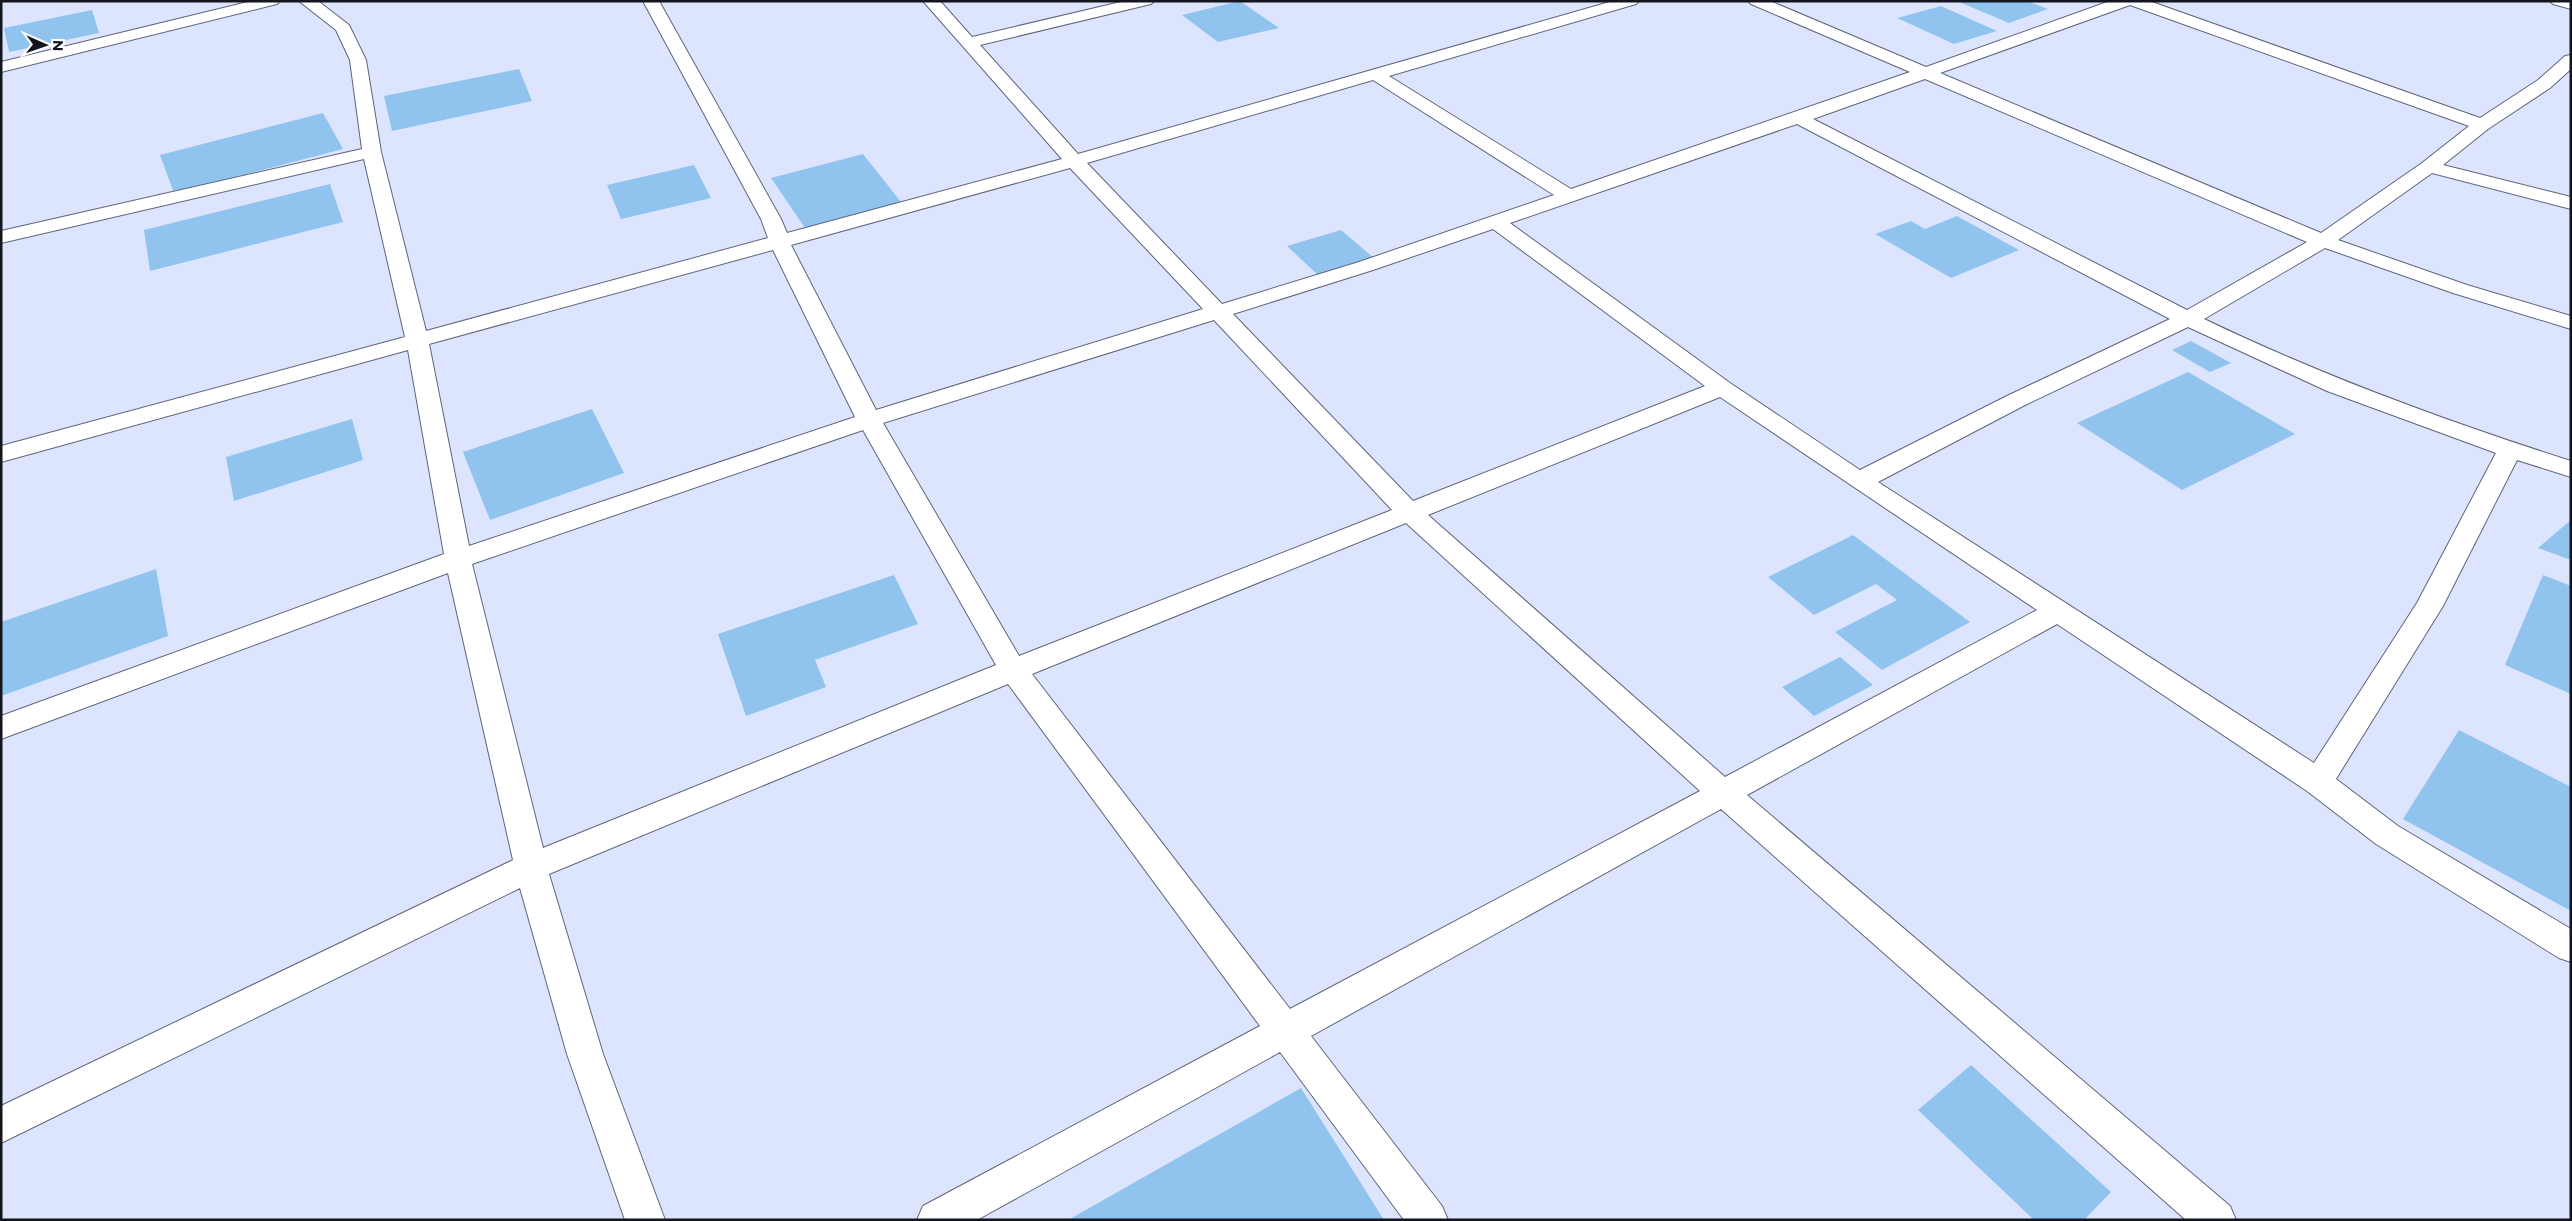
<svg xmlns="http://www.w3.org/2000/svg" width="2572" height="1221" font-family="Montserrat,sans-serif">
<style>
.building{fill:#90c4ee}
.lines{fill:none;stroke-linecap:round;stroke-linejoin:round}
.minor-casing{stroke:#5e657a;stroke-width:2}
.minor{fill:#fff;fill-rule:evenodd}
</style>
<rect width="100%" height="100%" fill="#dde5fe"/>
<path class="building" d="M1240 1 1279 28 1218 42 1182 15Z
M1957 1H2027L2048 9 2009 23Z
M1941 6 1997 31 1954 44 1897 18Z
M92 10 99 33 9 52 4 28Z
M519 69 532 101 392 131 384 96Z
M323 113 343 149 174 193 160 155Z
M863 154 901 202 805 228 771 178Z
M694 165 711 198 621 219 607 185Z
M330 184 343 222 150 271 144 230Z
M1957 216 2019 250 1951 278 1875 234 1911 221 1925 229Z
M1341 230 1375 259 1320 277 1287 246Z
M2191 341 2231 363 2210 372 2172 350Z
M2188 372 2295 434 2182 490 2077 423Z
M592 409 624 473 490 520 463 452Z
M352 419 363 460 234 501 226 457Z
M2571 520V560L2538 548Z
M1853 535 1970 622 1882 670 1835 632 1897 600 1876 584 1814 615 1768 577Z
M156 569 168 636 1 696V622Z
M894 575 918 624 815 660 826 687 746 716 718 634Z
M2543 575 2571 586V694L2505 665Z
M1840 657 1873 685 1814 716 1782 687Z
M2459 730 2571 787V911L2403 819Z
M1971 1065 2111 1192 2084 1220H2034L1918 1110Z
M1301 1088 1384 1220H1068Z"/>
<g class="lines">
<defs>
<path id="minor" d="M252 1H280L277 4 1 72V62Z
M299 1H318L349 25 366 60 381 152 426 331 768 238 761 219 643 1H659L781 219 787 233 1062 159 923 1H940L972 37 1125 1H1154L1151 4 980 45 1078 154 1613 1H1639L1636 4 1389 76 1571 189 1910 72 1751 4 1748 1H1770L1926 67 2110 1H2149L2480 118 2538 80 2565 56 2571 55V69L2550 88 2488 129 2443 165 2571 197V209L2432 173 2338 240 2467 285 2571 316V329L2453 293 2325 248 2204 319C2323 376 2445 421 2571 461V477L2517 460 2443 606 2336 779 2398 826 2571 929V962L2559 958 2376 844 2307 791 2057 624 1747 795 2230 1206 2236 1220H2186L1721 809 1311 1036 1442 1206 1448 1220H1404L1280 1052 977 1220H917L923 1206 1260 1026 1008 684 549 874 603 1054 665 1220H625L567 1054 520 888 1 1143V1106L513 860 448 573 1 739V716L444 554 408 350 1 462V446L405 337 364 159 1 243V231L362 149 350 60 336 30ZM2130 5 2469 126 2422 163 2321 233 1940 73ZM1925 79 2307 242 2187 310 1813 119ZM1373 80 1554 195 1359 262 1222 304 1087 163ZM1797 124 2170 319 2009 395 1860 470 1730 383 1510 223ZM1070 168 1203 309 876 410 791 245ZM1493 229 1705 386 1413 501 1233 314 1373 270ZM773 250 855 417 469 546 429 344ZM1214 320 1392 510 1019 656 883 423ZM2188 327 2327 391 2496 453 2417 603 2314 763 1878 482 2025 405ZM1720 397 2037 610 1725 777 1428 515ZM863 430 996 665 543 848 472 564ZM1406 523 1700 791 1290 1009 1032 674Z
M2550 1H2571V9L2553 4Z"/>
</defs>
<use href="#minor" class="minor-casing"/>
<use href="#minor" class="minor"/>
</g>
<rect width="2572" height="1221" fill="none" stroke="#14161f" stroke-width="5"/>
<g transform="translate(45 45) rotate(92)" stroke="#ffffff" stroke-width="4" paint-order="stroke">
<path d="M0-4L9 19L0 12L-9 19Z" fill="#14161f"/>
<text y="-8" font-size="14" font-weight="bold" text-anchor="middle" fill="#14161f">N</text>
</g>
</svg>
